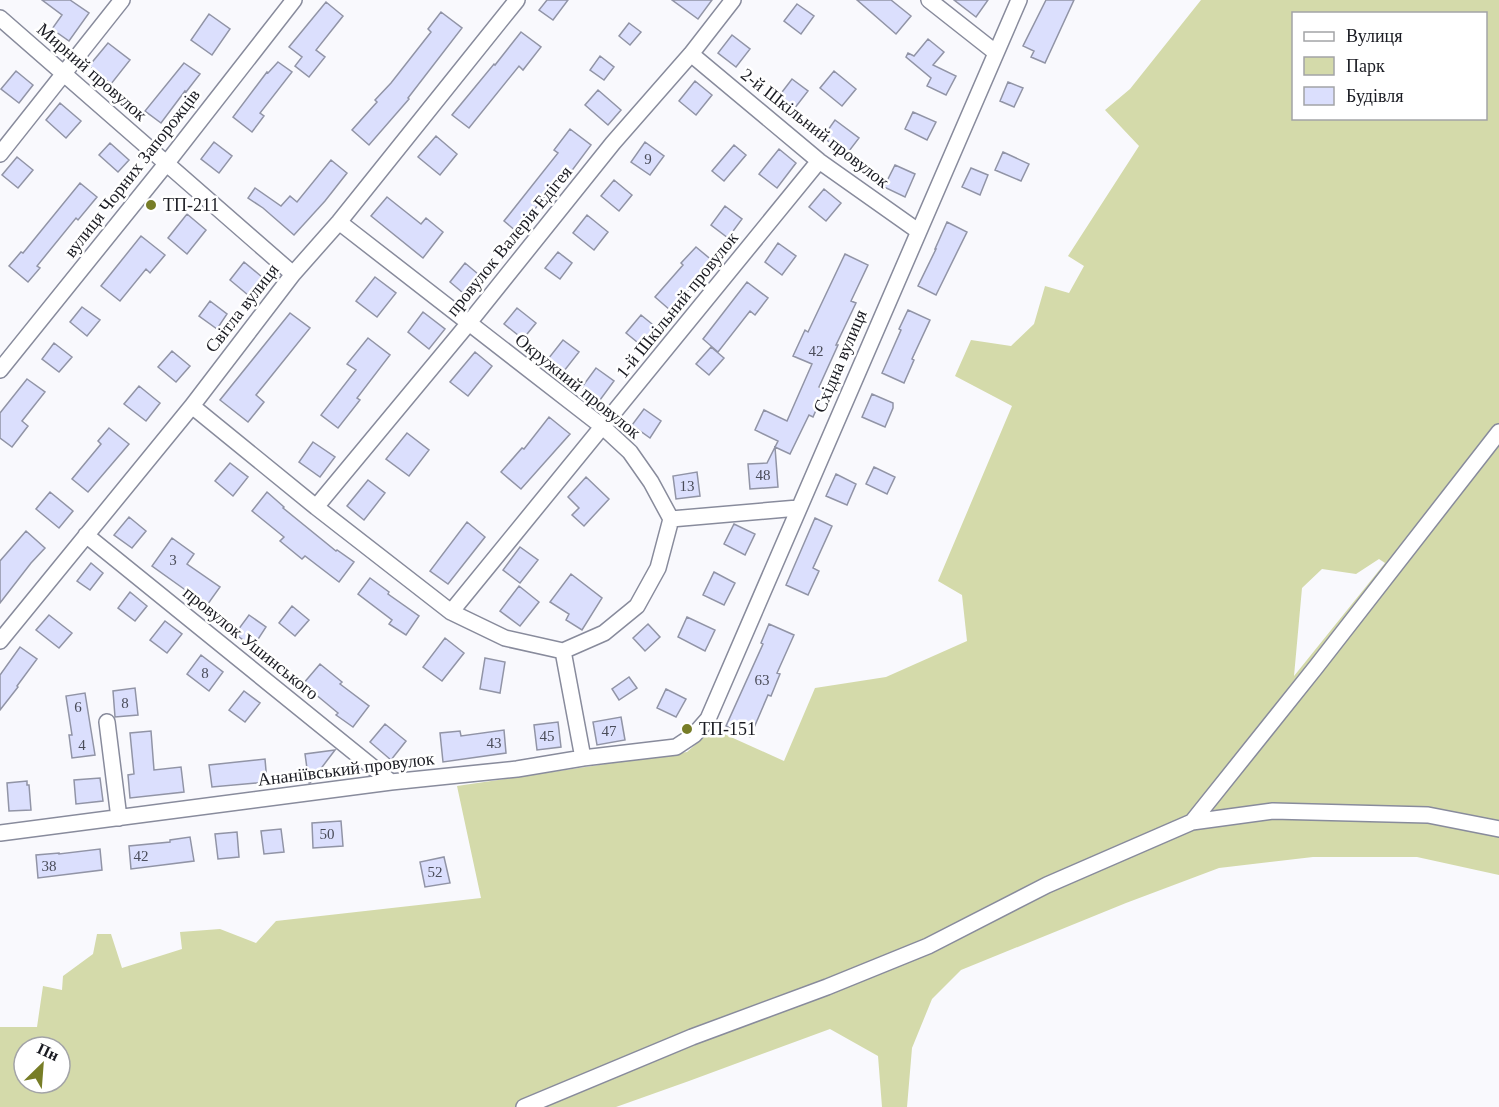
<svg xmlns="http://www.w3.org/2000/svg" width="1499" height="1107" font-family="'Times New Roman',serif">
<style>
.green{fill:#d4daaa;fill-rule:evenodd}
.building{fill:#dbdffd;stroke:#9194a6;stroke-width:1.5}
.lines{fill:none;stroke-linecap:round;stroke-linejoin:round}
.minor-casing{stroke:#888b9c;stroke-width:18}
.minor{stroke:#fff;stroke-width:15}
.poi-dot{fill:#777d27;stroke:#fff;stroke-width:2}
.labels{text-anchor:middle;stroke-width:5;stroke-linejoin:round;paint-order:stroke}
.number-label{font-size:15px;fill:#4a4c59}
.street-label{font-size:18px;fill:#1a1b22;stroke:#fff}
.poi-label{font-size:18px;fill:#1a1b22;stroke:#fff;text-anchor:start}
</style>
<rect width="100%" height="100%" fill="#f9f9fd"/>
<path class="green" d="M1201 0H1499V875L1417 857H1313L1219 868 1126 903 961 970 932 999 912 1048 907 1107H882L878 1056 830 1029 689 1081 616 1107H0V1027H37L43 986 62 990 63 976 93 954 97 934H111L122 968 182 949 180 932 220 929 256 943 276 921 481 898 457 786 687 752 713 729 784 761 815 688 886 677 967 641 962 595 938 581 1012 406 955 376 971 340 1011 346 1034 324 1045 286 1069 293 1084 266 1068 256 1139 146 1105 110 1130 89ZM1294 14H1486V118H1294ZM1379 559 1385 563 1294 676 1302 588 1322 569 1356 574ZM24 1047H60V1083H24Z"/>
<path class="building" d="M42 0H70L89 13 69 41 52 29 62 15Z
M547 0H568L553 20 539 10Z
M672 0H712L698 19Z
M857 0H891L911 16 896 34Z
M954 0H988L976 17Z
M1046 0H1074L1045 63 1031 57 1034 51 1023 46Z
M326 2 343 16 316 50 325 57 309 77 295 66 302 57 289 47Z
M797 4 814 16 801 34 784 21Z
M441 12 462 28 408 98 409 99 369 145 352 130 377 102 375 100 391 83 431 32 428 29Z
M209 14 230 29 212 55 191 40Z
M629 23 641 32 630 45 619 36Z
M521 32 541 47 523 70 519 66 469 128 452 115 494 64 495 65Z
M732 35 750 49 736 67 718 53Z
M928 39 944 52 933 65 956 76 946 95 927 86 931 78 906 57 908 53 914 56Z
M108 43 130 60 111 84 89 66Z
M600 56 614 67 604 80 590 70Z
M278 62 292 72 260 113 264 116 252 132 233 117 267 72 268 73Z
M184 63 200 74 186 92 185 91 161 123 145 111Z
M16 71 33 85 19 103 1 89Z
M834 71 856 89 842 106 820 88Z
M792 79 808 91 791 113 776 100Z
M695 81 712 95 696 115 679 101Z
M1008 82 1023 88 1014 107 1000 101Z
M598 90 621 110 608 125 585 105Z
M60 103 81 121 66 138 46 120Z
M913 112 936 122 927 140 905 129Z
M835 120 859 138 846 155 823 137Z
M570 129 591 145 550 200 545 196 517 232 504 221 558 153 554 150Z
M436 136 457 154 440 175 418 157Z
M214 142 232 156 219 173 201 159Z
M645 142 664 156 650 175 631 162Z
M110 143 129 160 118 172 99 155Z
M734 145 746 155 724 181 712 171Z
M779 149 796 163 777 188 759 174Z
M1003 152 1029 164 1021 181 995 170Z
M17 157 33 170 18 188 2 175Z
M331 160 347 173 325 201 294 235 263 208 248 198 255 188 281 206 290 196 297 202Z
M895 165 915 174 905 197 884 187Z
M971 168 988 175 980 195 962 187Z
M614 180 632 195 619 211 601 196Z
M80 183 97 197 78 220 76 218 37 266 40 268 28 282 9 266 21 252 23 253Z
M824 189 841 203 826 221 809 207Z
M387 197 421 224 426 218 443 232 423 258 371 216Z
M725 206 742 219 728 238 711 225Z
M187 214 206 230 187 254 168 238Z
M587 215 608 232 594 250 573 233Z
M947 222 967 232 936 295 918 286 936 249H935Z
M141 236 165 255 150 273 146 269 120 301 101 286Z
M778 243 796 256 782 275 765 262Z
M696 247 714 262 670 310 655 297 683 265 681 263Z
M558 252 572 263 560 279 545 268Z
M845 254 868 265 851 301 856 303 836 345H838L819 387 825 390 813 417 809 415 790 454 775 447 778 487 750 489 748 464 767 463 778 441 755 430 764 410 787 421 812 364 793 356 805 330 808 332Z
M244 262 262 277 248 295 230 280Z
M465 263 484 279 469 298 450 282Z
M375 277 396 293 377 317 356 301Z
M747 282 768 298 755 315 750 311 718 352 703 339Z
M210 301 227 314 217 329 199 316Z
M82 307 100 320 87 336 70 322Z
M517 308 536 323 523 339 504 324Z
M908 310 930 320 912 359 914 360 904 383 882 373 901 330 899 329Z
M423 312 445 329 429 349 408 332Z
M290 313 310 328 256 395 264 402 248 422 220 400Z
M641 315 657 328 642 346 626 333Z
M368 338 390 355 357 398 360 400 338 428 321 415 356 370 347 364Z
M563 340 579 352 564 371 548 359Z
M54 343 72 357 59 372 42 359Z
M711 347 724 358 709 375 696 364Z
M172 351 190 366 176 382 158 367Z
M475 352 492 366 468 396 450 382Z
M596 368 614 381 600 400 582 387Z
M27 379 45 392 22 421 28 426 12 447 0 438V413Z
M139 386 160 403 146 421 124 404Z
M872 394 893 403V408L885 427 862 417Z
M644 409 661 421 650 438 632 425Z
M549 417 570 434 521 489 501 472 522 448 524 449Z
M109 428 129 444 88 492 72 479 101 444 98 441Z
M407 433 429 450 409 476 386 459Z
M313 442 335 457 320 477 299 462Z
M230 463 248 477 233 496 215 481Z
M874 467 895 477 887 494 866 484Z
M697 472 700 496 676 499 673 476Z
M836 474 856 484 847 505 826 496Z
M586 477 609 499 584 526 572 515 579 508 568 497Z
M368 480 385 493 364 520 347 506Z
M50 492 73 511 59 528 36 509Z
M267 492 284 507 283 508 336 551 337 550 354 562 339 582 305 556 302 559 280 541 284 537 252 511Z
M129 517 146 531 132 548 114 535Z
M815 518 832 526 813 568 819 571 808 595 786 585Z
M467 522 485 537 448 584 430 571Z
M734 524 755 534 745 555 724 544Z
M26 531 45 548 31 563 0 603V561Z
M172 538 194 554 187 564 220 587 205 608 189 596 191 594 152 566Z
M520 547 538 560 520 583 503 570Z
M91 563 103 573 90 590 77 581Z
M714 572 735 583 724 605 703 595Z
M571 574 602 598 582 630 566 620 569 614 550 602Z
M370 578 389 592 388 594 419 616 406 635 389 624 392 620 358 594Z
M519 586 539 602 520 626 500 611Z
M130 592 147 606 135 621 118 608Z
M292 606 309 620 295 636 279 623Z
M49 615 72 633 59 648 36 630Z
M249 615 266 627 253 647 235 634Z
M687 617 715 630 705 651 678 637Z
M165 621 182 634 167 653 150 640Z
M648 624 660 637 645 651 633 638Z
M769 624 794 635 777 673 780 674 771 696 768 695 750 737 726 726 763 644 761 643Z
M445 638 464 653 442 681 423 667Z
M20 647 37 659 17 686 18 687 0 710V675Z
M201 655 223 672 209 691 187 674Z
M485 658 505 662 500 693 480 689Z
M320 664 342 682 340 684 369 706 353 727 336 715 338 713 303 684Z
M629 677 637 688 619 700 612 689Z
M135 688 138 715 115 717 113 691Z
M666 689 686 699 676 717 657 708Z
M244 691 260 703 245 722 229 710Z
M85 693 95 755 72 758 69 735H72L66 696Z
M621 717 625 740 597 745 593 722Z
M558 722 561 747 537 750 534 725Z
M385 724 406 741 391 760 370 742Z
M504 730 506 753 443 762 440 733 460 731 461 736Z
M151 731 154 770 181 767 184 792 130 798 128 775 134 774 130 733Z
M335 750 310 783H309L305 754Z
M265 759 267 782 212 787 209 765Z
M100 778 103 801 76 804 74 780Z
M27 781V785H29L31 810 9 811 7 783Z
M341 821 343 846 313 848 312 823Z
M281 829 284 852 264 854 261 831Z
M237 832 239 857 218 859 215 834Z
M190 837 194 861 131 869 129 846 170 842V840Z
M100 849 102 870 38 878 36 855 59 853V854Z
M444 857 450 883 425 887 420 862Z"/>
<g class="lines">
<defs>
<path id="minor" d="M929 0 995 52
M0 18 293 274
M691 54 819 161 918 231
M0 154 122 0
M0 370 166 164 294 0
M192 406 316 507 451 612 505 638 563 651 604 633 637 606 658 568 671 519 651 482 630 452 603 427 339 222
M316 507 468 324 613 143 691 54 733 0
M671 519 798 508
M86 535 391 782
M451 612 819 161
M0 641 192 406 293 274 339 222 517 0
M563 651 583 758
M107 722 119 818
M1192 822 1316 667 1499 432
M0 833 391 782 517 769 583 758 676 747 694 735 708 719 1019 0
M524 1107 692 1037 827 987 928 946 1047 885 1192 822 1273 811 1428 815 1499 829"/>
</defs>
<use href="#minor" class="minor-casing"/>
<use href="#minor" class="minor"/>
</g>
<g class="poi-dot">
<circle cx="151" cy="205" r="6"/>
<circle cx="687" cy="729" r="6"/>
</g>
<g class="labels">
<g class="number-label">
<text x="648" y="164">9</text>
<text x="816" y="356">42</text>
<text x="763" y="480">48</text>
<text x="687" y="491">13</text>
<text x="173" y="565">3</text>
<text x="205" y="678">8</text>
<text x="762" y="685">63</text>
<text x="125" y="708">8</text>
<text x="78" y="712">6</text>
<text x="609" y="736">47</text>
<text x="547" y="741">45</text>
<text x="494" y="748">43</text>
<text x="82" y="750">4</text>
<text x="327" y="839">50</text>
<text x="141" y="861">42</text>
<text x="49" y="871">38</text>
<text x="435" y="877">52</text>
</g>
<g class="street-label">
<text transform="translate(92 72) rotate(41)" y="6">Мирний провулок</text>
<text transform="translate(815 128) rotate(38)" y="6">2-й Шкільний провулок</text>
<text transform="translate(132 173) rotate(-52)" y="6">вулиця Чорних Запорожців</text>
<text transform="translate(509 241) rotate(-51)" y="6">провулок Валерія Едігея</text>
<text transform="translate(677 305) rotate(-51)" y="6">1-й Шкільний провулок</text>
<text transform="translate(242 308) rotate(-52)" y="6">Світла вулиця</text>
<text transform="translate(840 361) rotate(-67)" y="6">Східна вулиця</text>
<text transform="translate(578 386) rotate(39)" y="6">Окружний провулок</text>
<text transform="translate(251 643) rotate(39)" y="6">провулок Ушинського</text>
<text transform="translate(346 769) rotate(-7)" y="6">Ананіївський провулок</text>
</g>
<g class="poi-label">
<text x="163" y="211">ТП-211</text>
<text x="699" y="735">ТП-151</text>
</g>
</g>
<rect x="1292" y="12" width="195" height="108" fill="#ffffff" stroke="#a3a4a7" stroke-width="1.5"/>
<rect x="1304" y="32" width="30" height="9" fill="#ffffff" stroke="#a3a4a7" stroke-width="1.5"/>
<text x="1346" y="42" font-size="18" fill="#1a1b22">Вулиця</text>
<rect x="1304" y="57" width="30" height="18" fill="#d4daaa" stroke="#a3a4a7" stroke-width="1.5"/>
<text x="1346" y="72" font-size="18" fill="#1a1b22">Парк</text>
<rect x="1304" y="87" width="30" height="18" fill="#dbdffd" stroke="#a3a4a7" stroke-width="1.5"/>
<text x="1346" y="102" font-size="18" fill="#1a1b22">Будівля</text>
<g transform="translate(42 1065) rotate(25)"><circle r="28" fill="#ffffff" stroke="#a3a4a7" stroke-width="1.5"/>
<path d="M0-4.5L10 22L0 15L-10 22Z" fill="#777d27"/>
<text y="-9" font-size="16" font-weight="bold" text-anchor="middle" fill="#1a1b22">Пн</text>
</g>
</svg>
